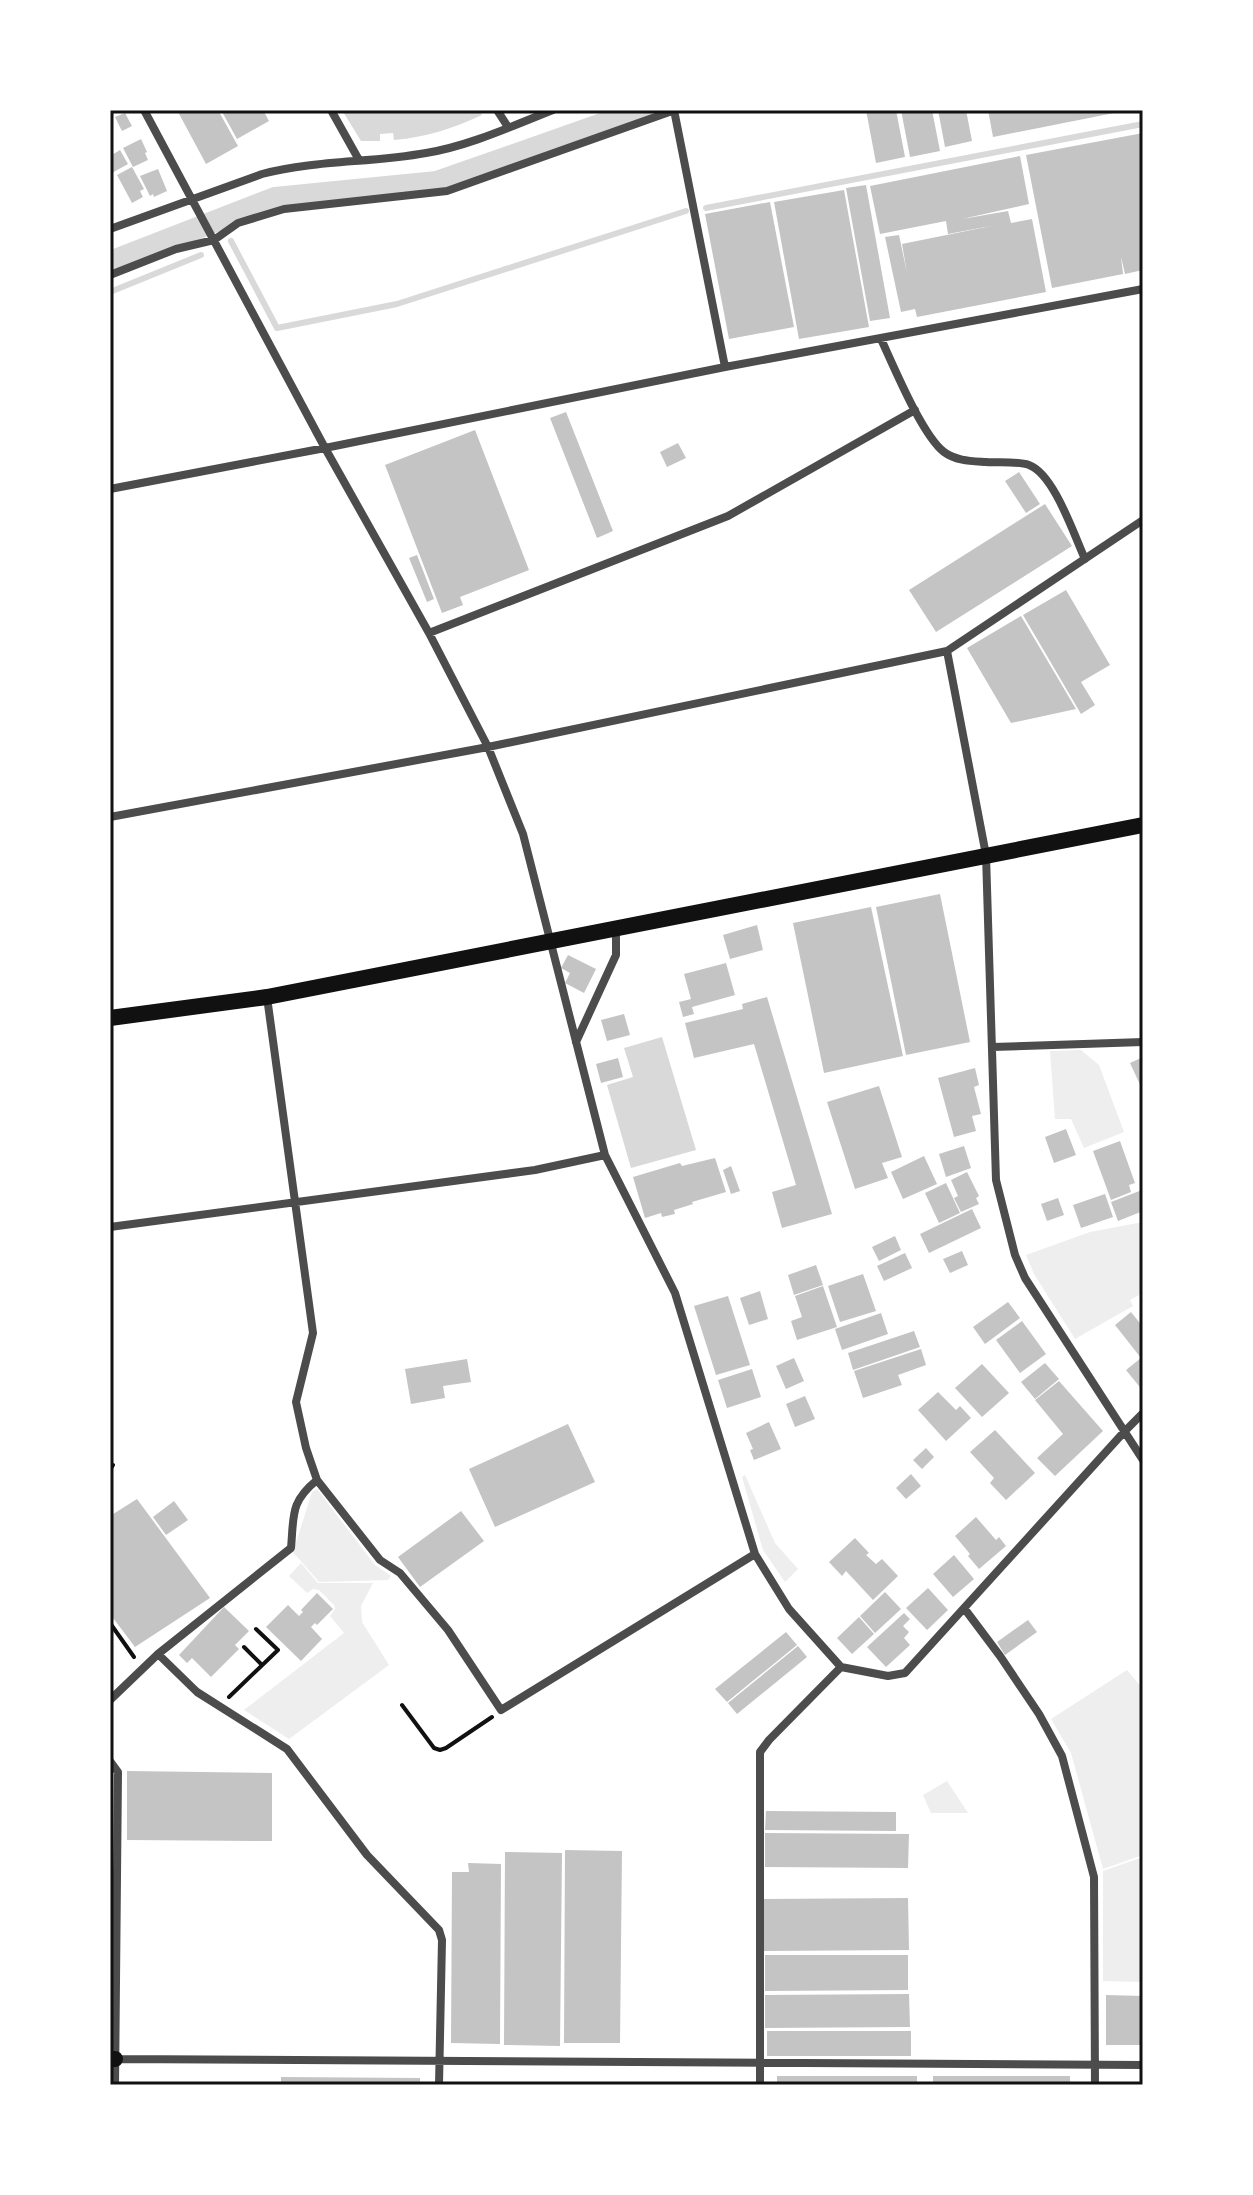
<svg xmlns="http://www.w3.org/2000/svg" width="1253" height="2195" font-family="Karla,sans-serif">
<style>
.green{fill:#eee}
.water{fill:#d9d9d9}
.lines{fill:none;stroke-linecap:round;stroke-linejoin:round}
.stream{stroke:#d9d9d9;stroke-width:6}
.canal{stroke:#d9d9d9;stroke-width:22}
.building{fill:#c4c4c4}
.path{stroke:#111;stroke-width:4}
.minor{stroke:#4c4c4c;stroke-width:8}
.secondary{stroke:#111;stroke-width:16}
.neatline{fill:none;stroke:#111;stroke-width:3}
</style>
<rect width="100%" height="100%" fill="#fff"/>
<path class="green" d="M1081 1050 1099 1065 1124 1132 1084 1148 1071 1119H1055L1050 1051Z
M1143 1222V1293L1130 1300 1133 1306 1075 1339 1034 1274 1026 1255 1090 1232Z
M745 1475 775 1543 798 1569 785 1582 763 1550 742 1477Z
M317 1489 375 1565 391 1576 388 1580 319 1582 293 1552 312 1492Z
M301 1563 318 1583H373L361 1606 362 1622 389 1665 289 1739 244 1710 344 1633 330 1616 335 1609 334 1605 319 1590 313 1589 307 1593 289 1576Z
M1127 1670 1143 1689V1855L1103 1869 1071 1753 1051 1719Z
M947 1781 968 1813H931L923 1795Z
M1143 1857V1982L1103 1981V1871Z"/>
<path class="water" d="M342 110H479L482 115C451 129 427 137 394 140L393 133 380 134V141H361Z
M662 1037 696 1150 631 1168 607 1085 633 1077 624 1048Z"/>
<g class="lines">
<path class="stream" d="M706 208 1143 124
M231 241 277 328 397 304 686 211
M110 292 201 255"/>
<path class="canal" d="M110 262 275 198 437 182 642 110"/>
</g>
<path class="building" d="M177 110H218L238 146 206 164Z
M221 110H263L269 121 237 139Z
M866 110H896L905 157 876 163Z
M901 110H932L940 151 910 157Z
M938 110H966L972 141 945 147Z
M988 110H1124V111L993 137Z
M125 113 132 126 122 131 115 117Z
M1143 133V270L1125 274 1121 257 1123 274 1052 288 1026 155Z
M141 139 147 152 145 153 148 160 133 167 123 148Z
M120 150 128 164 110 174V156Z
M1020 156 1029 204 962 219 1008 211 1011 223 1032 219 1046 292 917 317 915 309 901 312 885 237 899 235 907 273 902 244 996 225 948 234 946 221 880 234 870 186Z
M132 167 144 189 140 191 143 197 132 203 117 175Z
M158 169 167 191 154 197 153 194 150 196 140 176Z
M866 185 890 318 870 321 846 188Z
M844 190 869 327 799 339 774 202Z
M770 202 794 327 729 339 705 214Z
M566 412 613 531 597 538 550 418Z
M475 430 529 570 460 597 463 605 442 613 385 465Z
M678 443 686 458 667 467 660 452Z
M1019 472 1040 504 1026 513 1005 481Z
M1045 504 1072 546 936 632 909 590Z
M417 555 434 599 427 602 409 558Z
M1066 590 1110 665 1081 682 1095 705 1081 714 1023 615Z
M1021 616 1076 709 1011 723 967 648Z
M940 894 970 1042 906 1055 876 907Z
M871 907 903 1056 824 1073 793 923Z
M757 925 763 950 730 959 723 935Z
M568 955 596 969 584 993 565 983 570 973 561 968Z
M726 963 735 995 692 1007 694 1014 683 1017 679 1002 691 999 684 974Z
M767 997 832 1214 782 1228 772 1192 796 1185 754 1044 694 1058 685 1023 743 1009 742 1004Z
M624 1014 630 1035 607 1041 601 1020Z
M1143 1057V1091L1130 1063Z
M618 1058 623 1077 601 1083 596 1064Z
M975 1068 979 1085 974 1087 981 1114 972 1116 976 1131 954 1137 938 1078Z
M879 1086 902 1157 882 1163 888 1178 855 1189 827 1102Z
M1066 1129 1076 1155 1054 1163 1045 1137Z
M1120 1141 1135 1183 1129 1185 1131 1192 1111 1200 1093 1151Z
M964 1146 971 1168 946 1177 939 1154Z
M924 1156 937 1184 903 1199 891 1172Z
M715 1158 726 1192 692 1202 693 1204 674 1210 675 1214 662 1217 661 1213 645 1218 633 1177 680 1163 682 1166Z
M731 1166 740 1191 731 1194 723 1170Z
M967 1172 979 1196 976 1198 979 1204 961 1212 954 1198 958 1196 951 1180Z
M946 1183 960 1213 939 1223 925 1193Z
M1142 1190 1143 1211 1118 1221 1111 1202Z
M1105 1194 1113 1217 1081 1228 1073 1205Z
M1058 1198 1064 1215 1047 1221 1041 1204Z
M972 1209 981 1228 929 1253 920 1234Z
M895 1236 901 1250 879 1261 872 1247Z
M962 1251 968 1265 950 1273 943 1259Z
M905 1253 912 1268 884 1281 877 1266Z
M816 1265 823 1285 794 1295 788 1275Z
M863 1274 876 1311 840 1322 828 1286Z
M823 1286 837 1327 797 1340 791 1321 802 1317 795 1296Z
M760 1291 768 1319 749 1325 740 1298Z
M728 1296 750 1365 716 1375 694 1306Z
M1008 1302 1020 1318 985 1344 973 1327Z
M1131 1312 1143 1327V1391L1126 1370 1141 1358 1115 1325Z
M881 1313 888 1334 842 1350 835 1329Z
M1022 1321 1046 1354 1020 1373 996 1340Z
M914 1331 920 1347 853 1370 848 1353Z
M921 1349 926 1365 898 1375 902 1385 863 1398 854 1371Z
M794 1358 804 1381 786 1389 776 1366Z
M467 1359 471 1382 443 1386 445 1398 411 1404 405 1369Z
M1045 1363 1059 1379 1035 1399 1021 1382Z
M982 1364 1009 1393 982 1417 955 1388Z
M752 1369 761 1397 727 1408 718 1380Z
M1059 1381 1103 1431 1055 1476 1037 1458 1063 1434 1035 1400Z
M938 1392 956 1410 960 1406 971 1418 946 1441 918 1410Z
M805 1396 815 1419 795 1427 786 1404Z
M769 1422 781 1449 754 1460 750 1450 753 1449 746 1433Z
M568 1424 595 1482 495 1527 469 1469Z
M995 1430 1035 1473 1006 1500 990 1483 994 1478 970 1452Z
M926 1448 934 1457 922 1469 913 1460Z
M911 1474 921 1486 906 1499 896 1488Z
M137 1499 210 1598 135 1647 110 1614V1516Z
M174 1501 188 1520 166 1535 153 1517Z
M461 1511 484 1541 420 1587 398 1557Z
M976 1517 996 1540 999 1537 1006 1546 979 1569 968 1556 970 1554 955 1536Z
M855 1538 869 1553 866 1555 876 1564 882 1559 898 1576 873 1600 846 1571 842 1576 829 1562Z
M954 1555 974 1579 953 1597 933 1574Z
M928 1588 948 1610 927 1630 906 1608Z
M885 1592 901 1609 875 1633 860 1616Z
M317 1593 333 1609 317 1625 315 1623 311 1627 322 1639 301 1661 266 1627 288 1605 299 1616 303 1612 301 1610Z
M224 1607 249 1631 235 1645 239 1649 211 1677 192 1658 187 1663 179 1655Z
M904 1613 910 1619 903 1626 909 1632 904 1638 910 1645 886 1667 867 1647Z
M859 1617 874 1634 852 1654 837 1638Z
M1028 1620 1037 1632 1005 1655 997 1642Z
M786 1632 797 1645 727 1702 715 1689Z
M798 1646 807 1657 737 1714 728 1703Z
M127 1771 272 1773V1841L127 1840Z
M766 1811 896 1812V1831L765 1830Z
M765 1833 909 1834 908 1868 765 1867Z
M565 1850 622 1851 620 2043H564Z
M505 1852 562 1853 560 2046 504 2045Z
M468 1863 501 1864 500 2044 451 2043 452 1872H469Z
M908 1898 909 1950 764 1951 763 1899Z
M765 1955H908V1990L765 1991Z
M909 1994 910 2027 765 2028V1995Z
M1106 1995 1143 1996V2045H1106Z
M767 2031H911V2056H767Z
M777 2076H917V2085H777Z
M933 2076H1070V2085H933Z
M281 2077 420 2078V2085H281Z"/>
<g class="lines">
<path class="path" d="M110 1470 113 1465
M110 1623 134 1657
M244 1647 262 1665
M229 1697 278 1650 256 1629
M402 1705 434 1748 440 1750 446 1748 492 1717"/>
<path class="minor" d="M144 110 325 448 429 633 488 747 523 834 605 1155 675 1293 755 1554 789 1609 841 1667 888 1676 905 1673 1124 1432 1143 1413
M331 110 359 160
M497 110 508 127
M674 110 725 367
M110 229 262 174C315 160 371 163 426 153 469 146 512 126 553 110
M110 275 176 249 214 240 238 223 284 209 447 191 675 110
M881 339C894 367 922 435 944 452 956 461 972 461 986 462 999 463 1017 461 1029 465 1054 474 1074 535 1085 559
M110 489 325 448 725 367 1143 289
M429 633 728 516 915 410
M947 651 986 855 996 1180 1015 1255 1025 1278 1143 1460
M110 817 488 747 947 651 1143 520
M267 997 313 1333 296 1402 306 1448 317 1480 380 1560 400 1573 448 1630 501 1710 755 1554
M576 1042 616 955V929
M992 1047 1143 1042
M110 1227 535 1170 605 1155
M964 1608 1000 1656 1039 1714 1062 1756 1094 1877 1095 2085
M158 1654 197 1692 287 1749 367 1855 439 1930 442 1940 439 2085
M110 1700 158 1654 291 1548C294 1515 290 1502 317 1480
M110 1761 118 1772 115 2085
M115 2059 1143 2065
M760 2085V1752L769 1740 841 1667"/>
<path class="secondary" d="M110 1018 267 997 1143 825
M110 2059H115"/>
</g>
<rect width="1253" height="2195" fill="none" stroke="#ffffff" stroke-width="224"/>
<rect x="112" y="112" width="1029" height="1971" class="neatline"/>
</svg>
